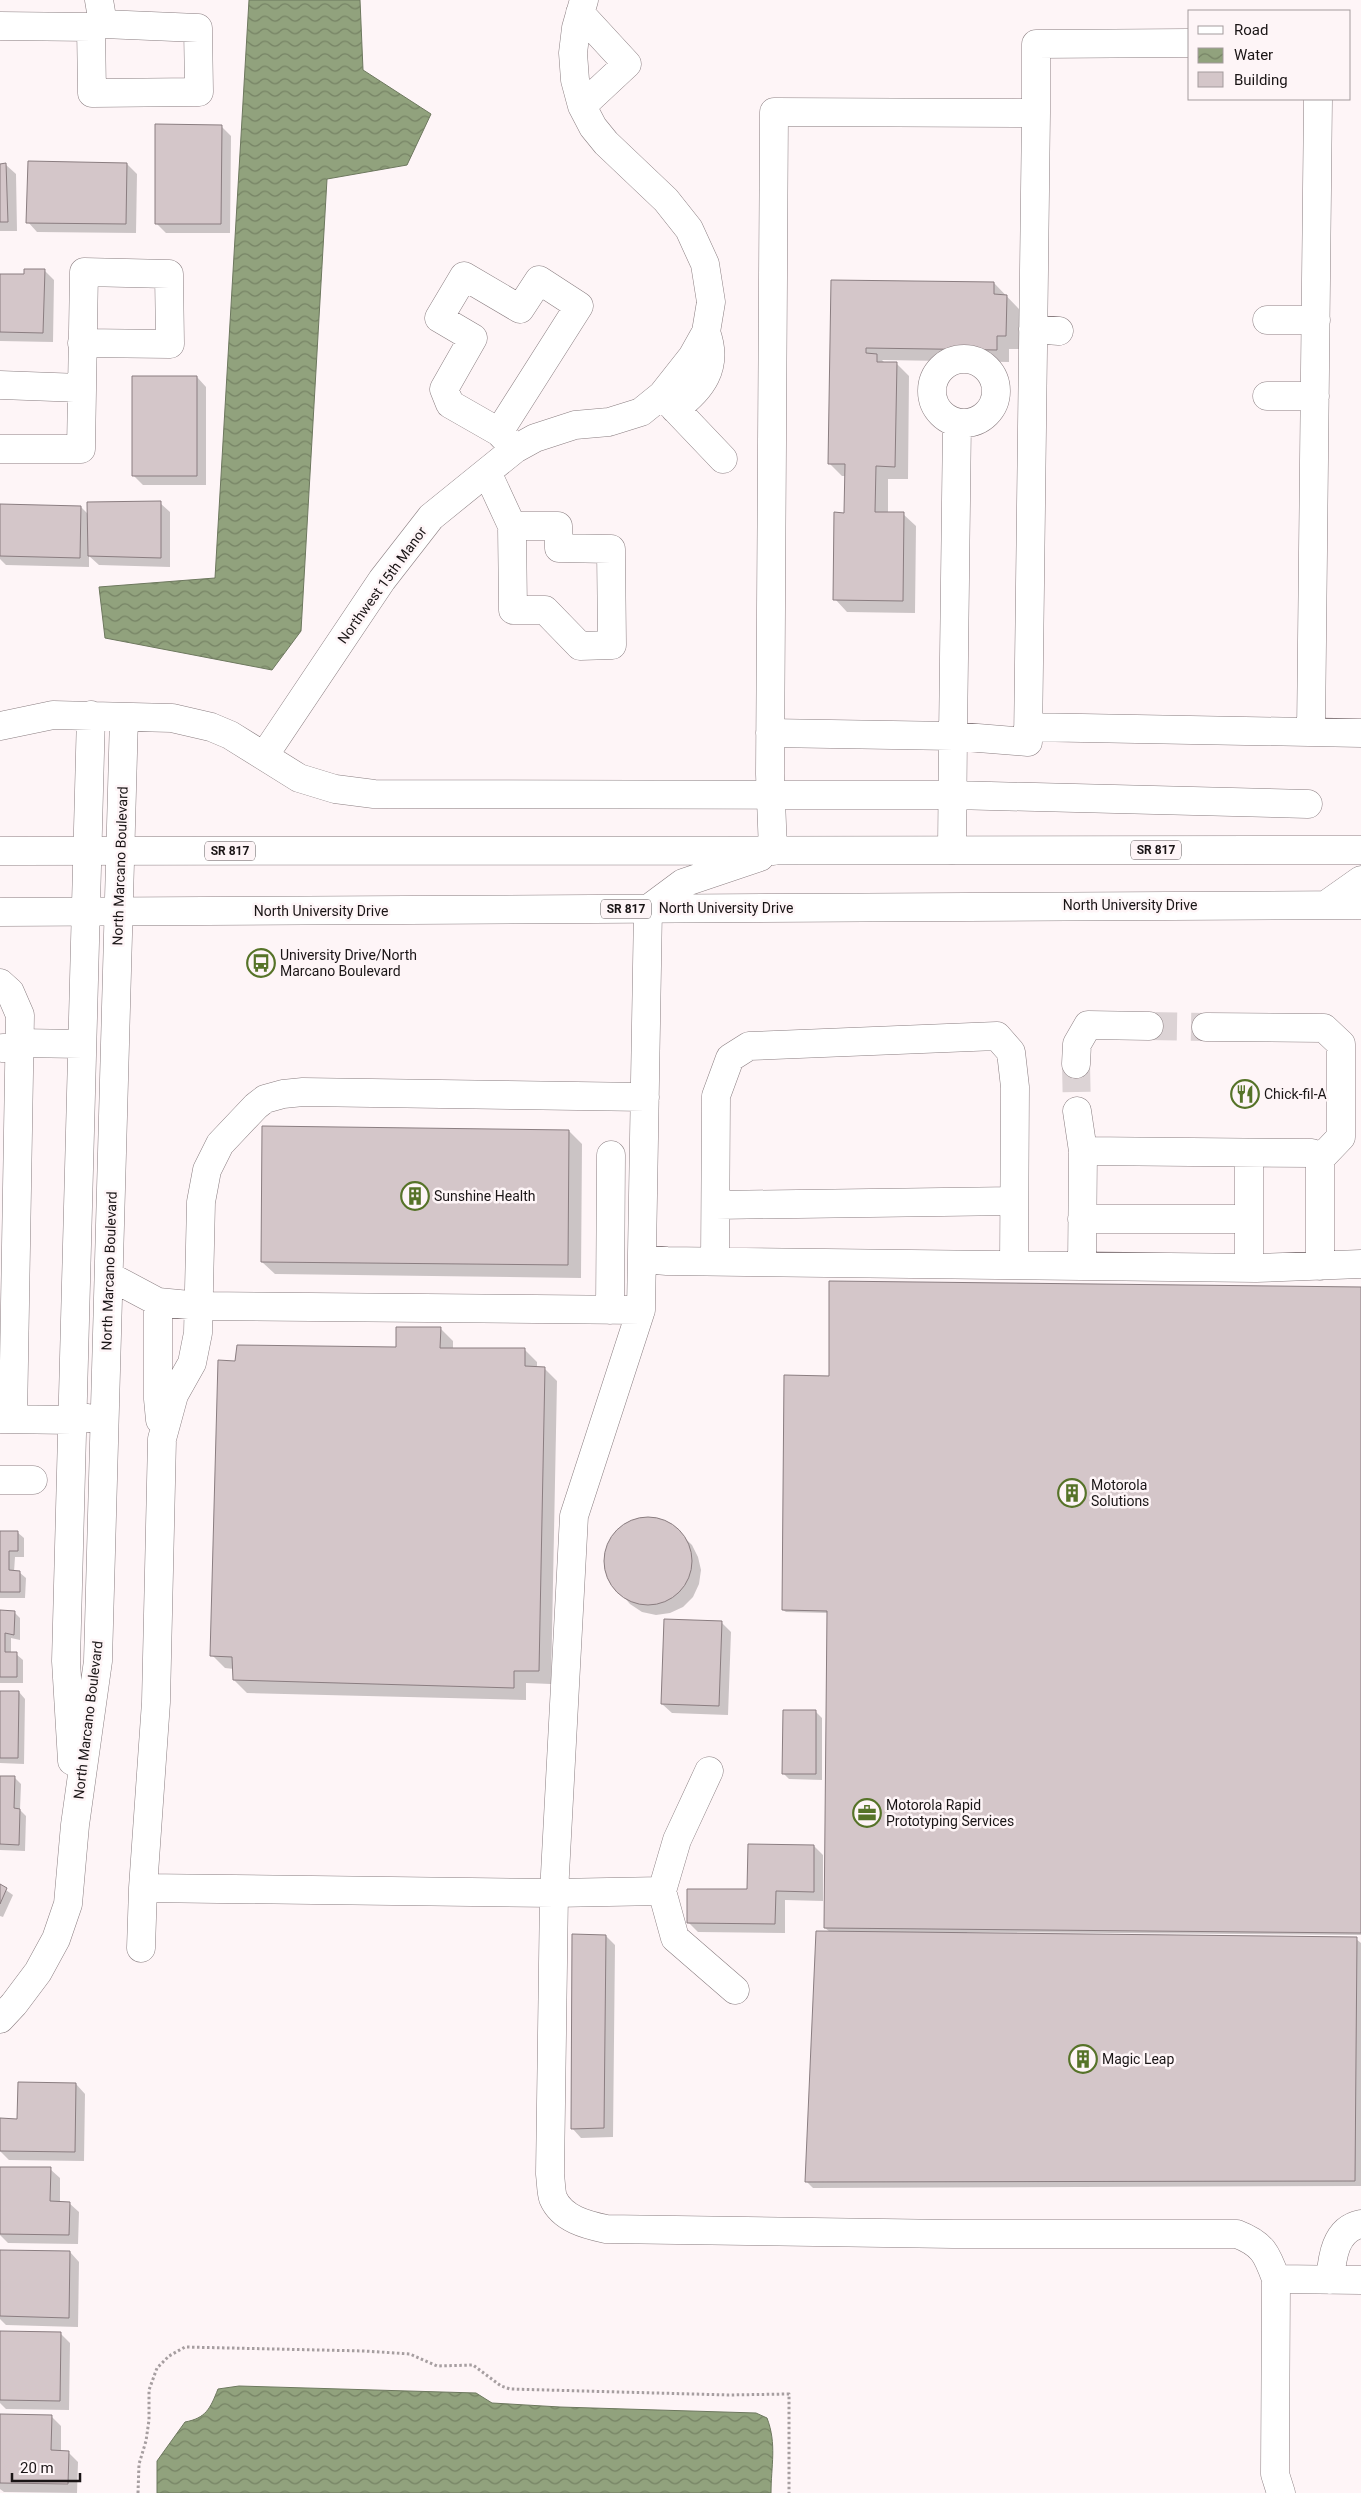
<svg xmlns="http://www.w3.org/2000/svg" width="1361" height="2493" font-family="Roboto,sans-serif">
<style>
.water{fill:url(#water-waves);stroke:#6d785e}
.shadow{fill:#0003}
.building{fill:#d4c6c9;stroke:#8a7d80}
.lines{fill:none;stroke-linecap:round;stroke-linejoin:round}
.minor-tunnel{stroke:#dcd3d5;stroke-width:28;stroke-dasharray:28 14;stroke-linecap:butt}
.minor-casing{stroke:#8a7e81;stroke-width:29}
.major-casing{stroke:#8a7e81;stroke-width:29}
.path{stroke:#a69ea0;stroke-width:3;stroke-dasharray:2.5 2.5;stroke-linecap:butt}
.minor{stroke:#fff;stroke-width:28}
.major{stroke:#fff;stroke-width:28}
.labels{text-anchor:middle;stroke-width:5;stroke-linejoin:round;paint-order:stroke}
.shield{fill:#fef5f7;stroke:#5e585a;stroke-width:1}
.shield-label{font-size:12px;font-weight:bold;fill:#1a1516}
.street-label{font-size:14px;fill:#1a1516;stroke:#fef5f7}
.poi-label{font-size:14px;fill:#1a1516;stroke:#fef5f7;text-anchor:start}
</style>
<defs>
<pattern id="water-waves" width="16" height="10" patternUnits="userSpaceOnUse" patternTransform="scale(1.25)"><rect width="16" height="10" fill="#91a27d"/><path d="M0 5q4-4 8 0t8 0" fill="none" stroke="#768365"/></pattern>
</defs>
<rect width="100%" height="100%" fill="#fef5f7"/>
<path class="water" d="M249 0H360L363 70 431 114 407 165 327 179 301 631 272 670 105 638 99 587 215 578Z
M239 2386 476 2393 492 2403 560 2407 756 2413 767 2418C777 2444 771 2466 771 2493H157V2461L185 2422C206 2418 210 2409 218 2389Z"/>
<path class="shadow" d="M221 126 231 136 230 233H166L156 223Z
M127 164 137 174 136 233 37 232 28 222Z
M0 165H6L16 174 17 231H0Z
M44 270 54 280 53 342 0 341V275L25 276Z
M832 281 994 283 1019 309V349H1009V362L882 360 885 363H896L909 376 908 479H888V513L903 514 916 526 915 613 847 612 835 599 845 514 846 476H842L829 463Z
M197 377 206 387V485H143L133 475Z
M160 503 170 512V567L99 565 89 556V567L6 565 0 559V505L81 507 89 515Z
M569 1131 582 1144 581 1278 275 1274 262 1262Z
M1361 1290V1935L967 1932V1934L1356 1939 1361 1943V2186L813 2188 807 2182 830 1932 825 1928 828 1613 786 1612 783 1610 830 1377Z
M440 1328 453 1341V1349H524L537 1362V1368H544L557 1381 551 1684 526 1683V1700L247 1693 234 1680V1669L225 1668 212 1655 236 1362 397 1348Z
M645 1518 659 1520 671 1525 692 1545 698 1557 701 1570 699 1584 693 1597 683 1607 670 1613 656 1615 642 1612 630 1604 611 1582 606 1569V1555L611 1541 620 1530 631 1522Z
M0 1532H17L24 1538V1557H15L14 1572H19L26 1578 25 1598H0Z
M0 1612H14L20 1618V1640L11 1638V1653L16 1654 23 1660V1683H0Z
M721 1622 731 1632 728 1715 672 1713 662 1704Z
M0 1692H19L25 1699 24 1764 0 1763Z
M816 1712 822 1718V1780L789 1779 783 1773Z
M0 1777 15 1778 21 1784 20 1810 26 1816 25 1851 0 1850Z
M814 1846 823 1855V1901L785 1900V1933L698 1932 688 1922 749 1891Z
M0 1886 13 1895 3 1917 0 1916Z
M606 1936 615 1945 613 2137 581 2138 572 2128Z
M76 2084 85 2094 84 2161 9 2160 0 2151V2120H18Z
M0 2168 50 2169 60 2178V2203H69L79 2212 78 2244 8 2243 0 2235Z
M0 2251 70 2252 79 2262 78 2327 6 2325 0 2319Z
M0 2333 61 2334 70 2343 69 2410 6 2409 0 2403Z
M0 2415 51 2416 61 2426V2452H68L78 2462 77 2493 4 2492 0 2489Z"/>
<path class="building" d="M155 124 222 125 221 224H155Z
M28 161 127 163 126 224 26 223Z
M6 163 8 222H0V164Z
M24 269H45L43 333 0 332V274H24Z
M831 280 994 282V294L1007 295 1006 336H997V350L866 348V353L877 354V362H897L895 467 876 466 875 512H904L903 601 833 600 834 512 844 513 845 464H828Z
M132 376H197V476H132Z
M161 501V558L88 556 87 502Z
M0 504 81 506 80 558 0 556Z
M262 1126 569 1130 568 1265 261 1262Z
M829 1281 1361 1287V1933L824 1928 827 1611 782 1610 784 1375 829 1376Z
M396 1327H441L440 1348H525V1366L545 1367 539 1671H514V1688L233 1680 232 1657 210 1656 218 1360 235 1361 237 1345 396 1347Z
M604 1561a44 44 0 1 1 88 0a44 44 0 1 1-88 0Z
M0 1531H18V1551H9V1570L20 1571V1592H0Z
M0 1610 15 1611 14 1635 5 1633V1652H17V1677H0Z
M664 1619 722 1621 719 1706 661 1704Z
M0 1691H19L18 1758H0Z
M783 1710H816V1774H782Z
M0 1776H15L14 1808 20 1809 19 1845 0 1844Z
M748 1844 814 1845V1892L776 1891 775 1924 687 1923V1889H747Z
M0 1884 7 1888 0 1904Z
M816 1931 1357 1937 1355 2181 805 2182Z
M572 1934 606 1935 604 2128 571 2129Z
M18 2082 76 2083 75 2152 0 2151V2118L17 2119Z
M0 2167H51L50 2201 70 2202 69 2235 0 2234Z
M0 2250 70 2251 69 2318 0 2316Z
M0 2331 61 2332 60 2401 0 2400Z
M0 2414 52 2415 51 2450 69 2451 68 2484 0 2483Z"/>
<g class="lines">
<path class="minor-tunnel" d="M1149 1026 1206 1027
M1076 1064 1077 1111"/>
<defs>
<path id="minor" d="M99 0 103 24
M580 13 627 64 582 106
M0 26 91 27 103 24 198 28 199 92 92 93 91 27
M1036 113V44L1190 43
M1267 320H1316
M1033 329 1059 331
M932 391a32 32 0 1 1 64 0a32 32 0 1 1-64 0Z
M0 385 81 388
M663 396 723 459
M1267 396H1315
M675 409C702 389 719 367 706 332
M499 432 579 306 539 280 520 309 464 276 439 318 473 338 444 389 450 404 499 432 515 449
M0 449H81L84 272 169 274 170 344 82 343
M487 472 512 526 513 610H545L580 646 612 645 611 549 559 548 558 526H512
M0 726 53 715 172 718 211 727 230 735 299 778 335 789 374 794 953 795 1308 804
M1028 727 1361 733
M1311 732 1318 99
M770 733 953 736 957 423
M264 756 382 580 431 517 515 449 535 438 575 425 609 422 641 412 662 395 692 357 706 332 711 302 705 264 689 229 666 200 606 143 593 127 582 106 575 80 573 53 576 28 584 0
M773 851 770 774 774 112 1036 113 1028 742 953 736 952 850
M648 909 641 1310 574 1516 554 1893 662 1891 675 1938 735 1990
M0 983 10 992 20 1015 13 1419
M1206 1027 1324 1028 1341 1044V1137L1320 1159
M3 1048H9L19 1043 82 1044
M1076 1064 1077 1044 1088 1025 1149 1026
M645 1097 303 1092 283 1094 265 1099 256 1106 220 1144 207 1170 201 1202 198 1333 192 1363 174 1395 162 1439 156 1702 143 1888 554 1893 550 2174C551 2182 551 2192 553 2198 562 2219 587 2225 606 2229L953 2234H1237C1263 2244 1267 2254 1276 2279L1275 2474 1281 2493
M1077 1111 1083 1151
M1249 1153V1268
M716 1205 1014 1201
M1082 1219H1248
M642 1259 667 1261 1256 1268 1361 1264
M715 1261 716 1096 730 1058 749 1046 997 1036 1011 1052 1015 1087 1014 1265
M1082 1266 1083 1151 1312 1153 1320 1159V1266
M109 1276 158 1302 200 1306 641 1310
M158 1302V1399L160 1420
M610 1310 611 1155
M0 1419 72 1420 88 1418
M0 1480H33
M72 1761 66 1661 91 715
M662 1891 677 1840 709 1771
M141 1948 143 1888
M0 2019 14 2004 38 1972 56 1939 68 1904 75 1825 98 1661 124 717
M1276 2279 1361 2280
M1330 2280C1332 2258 1335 2229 1361 2224"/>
<path id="major" d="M0 851 1361 850
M1327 904 1361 880
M648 909 683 883 760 857
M0 912 1361 905"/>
</defs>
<use href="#minor" class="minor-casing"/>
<use href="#major" class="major-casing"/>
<path class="path" d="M138 2493 139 2464 146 2441 149 2420V2390L157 2368 169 2356 185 2347 365 2351 410 2354 437 2366 473 2365 501 2386 510 2389 729 2395 789 2394V2493"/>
<use href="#minor" class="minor"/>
<use href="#major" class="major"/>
</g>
<defs>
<symbol id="bus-ring" viewBox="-11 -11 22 22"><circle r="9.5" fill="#fef5f7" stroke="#567328" stroke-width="1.5"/><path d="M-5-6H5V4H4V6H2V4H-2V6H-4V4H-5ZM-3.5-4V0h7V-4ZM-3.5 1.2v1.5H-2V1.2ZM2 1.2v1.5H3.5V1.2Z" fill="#567328"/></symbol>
<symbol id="restaurant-ring" viewBox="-11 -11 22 22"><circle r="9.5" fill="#fef5f7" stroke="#567328" stroke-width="1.5"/><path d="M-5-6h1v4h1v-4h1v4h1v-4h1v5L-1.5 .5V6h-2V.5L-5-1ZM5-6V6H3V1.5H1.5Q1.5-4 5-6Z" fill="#567328"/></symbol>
<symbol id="building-ring" viewBox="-11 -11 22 22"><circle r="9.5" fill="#fef5f7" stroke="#567328" stroke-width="1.5"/><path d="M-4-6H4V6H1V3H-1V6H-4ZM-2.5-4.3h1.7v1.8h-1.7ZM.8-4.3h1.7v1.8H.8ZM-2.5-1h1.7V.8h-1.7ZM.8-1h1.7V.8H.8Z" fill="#567328"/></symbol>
<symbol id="office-ring" viewBox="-11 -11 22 22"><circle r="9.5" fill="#fef5f7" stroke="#567328" stroke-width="1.5"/><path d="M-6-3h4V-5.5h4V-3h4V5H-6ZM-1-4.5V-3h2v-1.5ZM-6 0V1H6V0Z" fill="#567328"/></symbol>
</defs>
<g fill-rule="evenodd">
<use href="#bus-ring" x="245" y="947" width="32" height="32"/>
<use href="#restaurant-ring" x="1229" y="1078" width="32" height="32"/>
<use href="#building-ring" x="399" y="1180" width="32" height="32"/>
<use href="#building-ring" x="1056" y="1477" width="32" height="32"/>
<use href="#office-ring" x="851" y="1797" width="32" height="32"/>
<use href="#building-ring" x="1067" y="2043" width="32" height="32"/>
</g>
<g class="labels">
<g class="shield">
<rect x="1131" y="840.5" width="50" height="19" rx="4"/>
<rect x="205" y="841.5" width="50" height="19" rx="4"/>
<rect x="601" y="899.5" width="50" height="19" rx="4"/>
</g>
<g class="shield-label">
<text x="1156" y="854">SR 817</text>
<text x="230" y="855">SR 817</text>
<text x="626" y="913">SR 817</text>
</g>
<g class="street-label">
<text transform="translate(382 585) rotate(-54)" y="5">Northwest 15th Manor</text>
<text transform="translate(120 866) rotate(-88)" y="5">North Marcano Boulevard</text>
<text x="1130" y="910">North University Drive</text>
<text x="726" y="913">North University Drive</text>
<text x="321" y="916">North University Drive</text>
<text transform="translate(109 1271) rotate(-88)" y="5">North Marcano Boulevard</text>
<text transform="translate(88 1720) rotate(-83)" y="5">North Marcano Boulevard</text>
</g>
<g class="poi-label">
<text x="280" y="960">University Drive/North<tspan x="280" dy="16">Marcano Boulevard</tspan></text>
<text x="1264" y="1099">Chick-fil-A</text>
<text x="434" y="1201">Sunshine Health</text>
<text x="1091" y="1490">Motorola<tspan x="1091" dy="16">Solutions</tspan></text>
<text x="886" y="1810">Motorola Rapid<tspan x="886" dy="16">Prototyping Services</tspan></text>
<text x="1102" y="2064">Magic Leap</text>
</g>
</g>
<rect x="1188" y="10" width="162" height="90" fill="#fef5f7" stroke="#a39b9d"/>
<rect x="1198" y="26" width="25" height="8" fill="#ffffff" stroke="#a39b9d"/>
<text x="1234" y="35" font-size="15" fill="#1a1516">Road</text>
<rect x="1198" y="48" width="25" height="15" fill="url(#water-waves)" stroke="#a39b9d"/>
<text x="1234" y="60" font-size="15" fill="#1a1516">Water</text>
<rect x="1198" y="72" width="25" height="15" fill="#d4c6c9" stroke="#a39b9d"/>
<text x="1234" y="85" font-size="15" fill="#1a1516">Building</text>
<path d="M12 2473v8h68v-8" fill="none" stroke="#1a1516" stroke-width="2.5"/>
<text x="20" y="2473" font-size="15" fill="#1a1516" stroke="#fef5f7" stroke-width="4" paint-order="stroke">20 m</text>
</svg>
